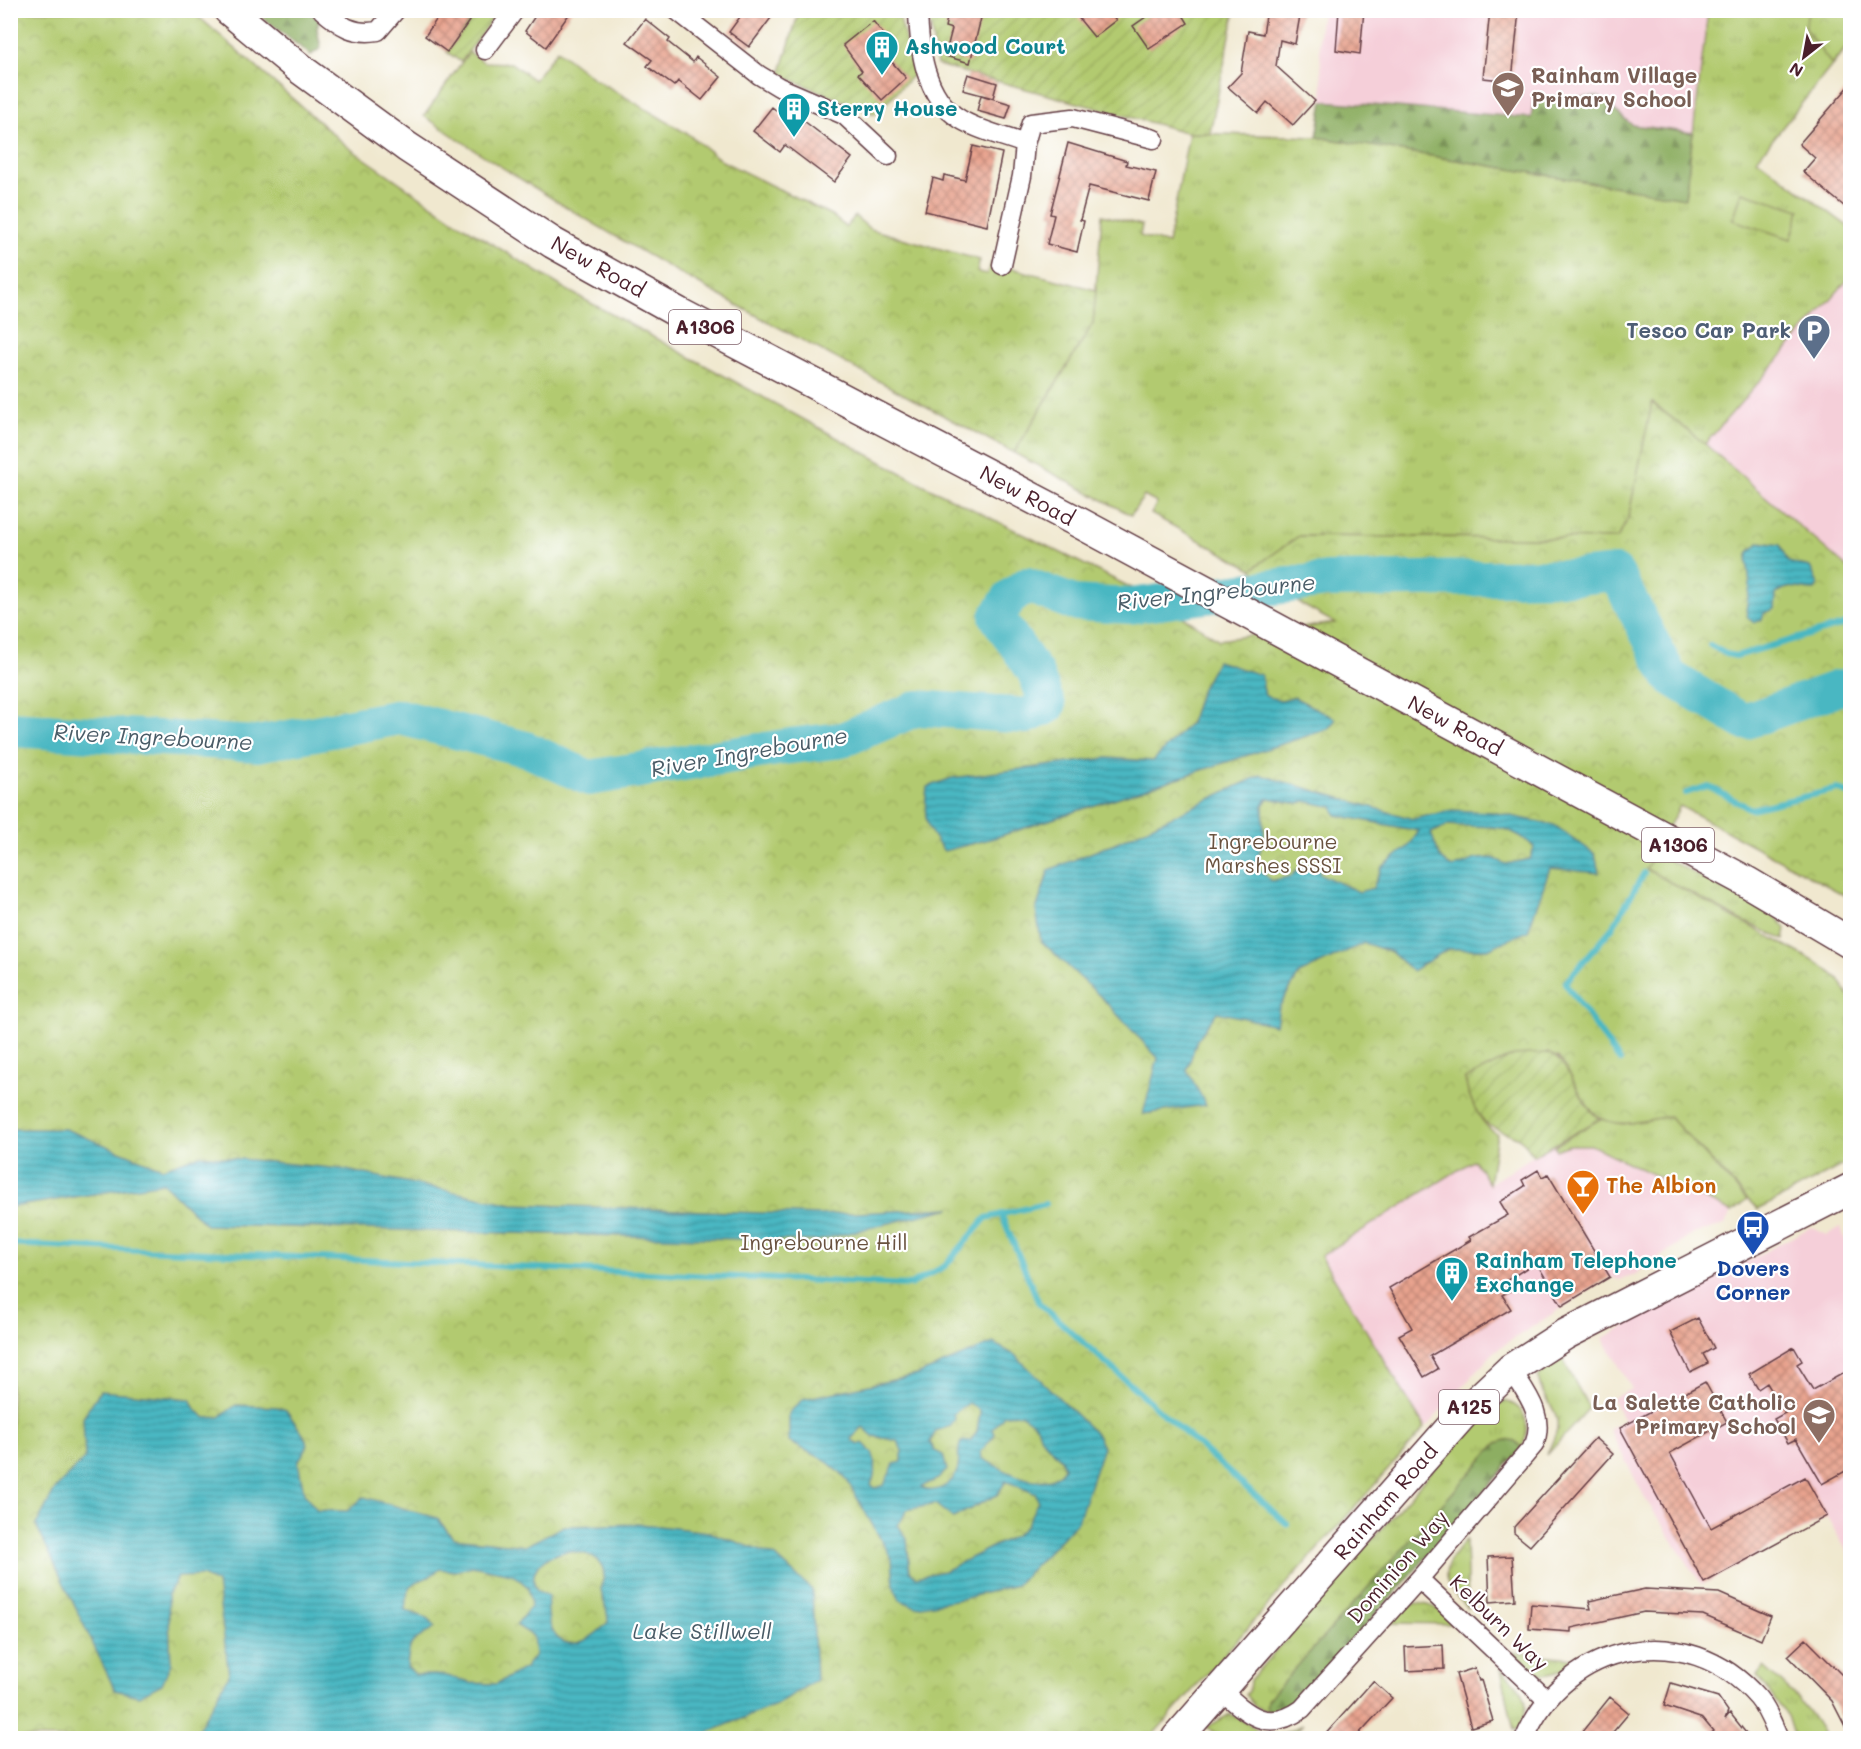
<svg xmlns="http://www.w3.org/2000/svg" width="1861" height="1749" font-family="Mali,sans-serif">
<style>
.built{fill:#f5cfd9}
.grass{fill:url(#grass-tufts);stroke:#7e744d;stroke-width:1.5}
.forest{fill:url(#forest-firs);stroke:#6c6646;stroke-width:1.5}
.park{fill:url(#park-crowns);stroke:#7e744d;stroke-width:1.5}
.garden{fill:url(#garden-furrows);stroke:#7e744d;stroke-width:1.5}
.pitch{fill:#b2ca6f;stroke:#7e744d;stroke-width:1.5}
.water{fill:url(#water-rules);stroke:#4a6b76;stroke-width:1.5;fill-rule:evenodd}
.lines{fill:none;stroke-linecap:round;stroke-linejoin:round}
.stream{stroke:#49b7c2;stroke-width:6}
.river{stroke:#49b7c2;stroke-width:36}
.building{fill:url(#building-cross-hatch)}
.street-casing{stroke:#633d44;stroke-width:21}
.primary-casing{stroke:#633d44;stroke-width:33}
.street{stroke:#fff;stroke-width:18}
.primary{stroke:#fff;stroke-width:30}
.labels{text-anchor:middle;stroke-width:4.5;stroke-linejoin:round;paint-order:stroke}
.shield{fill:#fff;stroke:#80626b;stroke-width:1.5}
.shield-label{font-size:20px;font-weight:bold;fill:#4a1f2b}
.culture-label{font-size:21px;font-weight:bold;fill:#0d838f;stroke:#fff;text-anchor:start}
.education-label{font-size:21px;font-weight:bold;fill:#785e54;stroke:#fff;text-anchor:start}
.street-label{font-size:21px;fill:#4a1f2b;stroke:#fff}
.service-label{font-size:21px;font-weight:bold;fill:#4e5e75;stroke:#fff;text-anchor:end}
.park-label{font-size:21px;fill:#69523f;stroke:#fff}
.food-label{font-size:21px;font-weight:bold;fill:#c56008;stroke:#fff;text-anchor:start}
.transit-label{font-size:21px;font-weight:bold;fill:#164399;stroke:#fff}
.water-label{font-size:22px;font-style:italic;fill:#4a5c67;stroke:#fff}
</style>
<defs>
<pattern id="grass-tufts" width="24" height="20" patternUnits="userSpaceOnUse" patternTransform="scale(1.5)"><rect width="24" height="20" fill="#b2ca6f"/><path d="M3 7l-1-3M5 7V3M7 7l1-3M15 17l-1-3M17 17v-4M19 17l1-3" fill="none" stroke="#9bad60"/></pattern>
<pattern id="forest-firs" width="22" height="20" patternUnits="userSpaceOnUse" patternTransform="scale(1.5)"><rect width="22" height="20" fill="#8dae62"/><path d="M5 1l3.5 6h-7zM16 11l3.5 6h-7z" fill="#758d51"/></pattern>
<pattern id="park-crowns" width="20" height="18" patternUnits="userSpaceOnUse" patternTransform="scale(1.5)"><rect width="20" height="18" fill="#b2ca6f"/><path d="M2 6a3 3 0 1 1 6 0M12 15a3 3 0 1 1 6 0" fill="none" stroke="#9bad60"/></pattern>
<pattern id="garden-furrows" width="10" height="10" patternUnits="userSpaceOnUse" patternTransform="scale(1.5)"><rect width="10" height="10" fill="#b2ca6f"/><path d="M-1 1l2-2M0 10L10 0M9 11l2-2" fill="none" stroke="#9bad60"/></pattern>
<pattern id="water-rules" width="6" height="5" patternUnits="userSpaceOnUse" patternTransform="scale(1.5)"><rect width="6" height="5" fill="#49b7c2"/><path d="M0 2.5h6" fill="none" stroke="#3f949e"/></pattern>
<pattern id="building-cross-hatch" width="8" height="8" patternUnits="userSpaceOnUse" patternTransform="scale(1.5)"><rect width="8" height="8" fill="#e8a38e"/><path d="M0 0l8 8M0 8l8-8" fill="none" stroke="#be8474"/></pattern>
</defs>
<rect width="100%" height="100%" fill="#fff"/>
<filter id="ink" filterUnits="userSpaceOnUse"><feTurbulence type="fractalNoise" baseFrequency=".0167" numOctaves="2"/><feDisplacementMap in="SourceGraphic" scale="12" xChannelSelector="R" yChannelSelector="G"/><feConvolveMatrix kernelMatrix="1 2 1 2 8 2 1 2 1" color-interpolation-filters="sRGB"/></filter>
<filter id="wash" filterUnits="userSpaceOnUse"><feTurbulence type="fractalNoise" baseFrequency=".008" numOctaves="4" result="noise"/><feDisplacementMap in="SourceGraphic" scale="24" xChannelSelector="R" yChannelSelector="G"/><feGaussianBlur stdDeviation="1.35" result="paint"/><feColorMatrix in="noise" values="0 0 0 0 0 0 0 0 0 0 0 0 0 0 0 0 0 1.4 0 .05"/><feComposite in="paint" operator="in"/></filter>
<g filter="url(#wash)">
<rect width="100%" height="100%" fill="#f0e8cf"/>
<path class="built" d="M1322 11H1708L1685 198 1317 137 1323 101 1319 34Z
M1850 276V570L1705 444Z
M1592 1113 1600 1119 1555 1146 1556 1149 1569 1145H1591L1732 1212 1724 1225 1693 1234 1633 1276 1619 1280 1610 1277 1496 1350 1425 1428 1321 1256 1474 1160 1489 1184 1533 1156 1527 1142 1485 1122Z
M1811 1227 1827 1235 1841 1227 1850 1255V1557L1827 1517 1702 1585 1646 1500 1609 1429 1624 1421 1612 1398 1632 1389 1603 1338Z"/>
<path class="grass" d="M1708 11H1850V43L1757 159 1850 228V277L1705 444 1653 403 1628 519 1617 539 1299 536 1252 569 1151 514 1157 503 1144 496 1131 515 1014 453 1093 323 1102 215 1142 225 1140 236 1168 244 1189 133 1317 137 1685 198Z
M1234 650 1402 716 1777 918 1786 928 1784 940 1745 922Z
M1669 1116 1747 1200 1732 1212 1591 1145H1569L1556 1150 1554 1146 1600 1119 1623 1124Z
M1562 1358 1589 1408 1547 1455C1550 1446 1556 1436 1557 1428 1560 1407 1537 1395 1539 1375Z
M1505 1401C1529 1408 1530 1428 1522 1448L1269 1712 1254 1706 1245 1694 1249 1692 1250 1680 1482 1413 1494 1404Z
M1466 1540 1468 1608C1439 1580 1439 1571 1466 1540Z
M1415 1603C1434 1604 1442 1612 1455 1624L1388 1623 1404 1607Z
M1509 1652 1572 1658V1666C1537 1682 1537 1676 1509 1652Z
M1764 1667C1788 1688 1811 1709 1825 1738H1794L1787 1716 1757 1676Z
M1501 1669C1523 1690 1534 1699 1519 1729L1514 1731Z
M1230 1714C1265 1729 1259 1749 1303 1724L1290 1738H1220L1207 1727Z"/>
<path class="forest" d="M254 11H308L319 20 317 29 321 48 311 55Z
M1534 97H1599L1632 125 1693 133 1685 198 1317 137 1323 101 1531 118Z
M1506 1440 1515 1442 1522 1448 1300 1701 1281 1711 1269 1712 1266 1706 1267 1700 1497 1443Z"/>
<path class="park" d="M11 11H192L348 147 457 222 567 290 922 484 1160 602 1219 640 1335 623 1299 603 1252 569 1299 536 1617 539 1628 519 1652 403 1705 444 1850 570V898L1680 806 1646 869 1821 965 1839 979 1850 999V1161L1758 1210 1669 1116C1629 1123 1602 1135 1580 1094 1573 1081 1567 1068 1558 1057L1465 1079C1469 1097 1480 1125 1497 1134L1489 1184 1474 1160 1321 1256 1425 1428 1150 1738H11Z
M1808 11H1850V43L1832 65 1805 29Z
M557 50 593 78 688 134 722 161 831 215 846 227 855 216 870 229 980 260 977 272 987 274 991 263 1096 290 1093 323 1014 453C814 346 611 244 424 116L469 52 484 62 511 63 534 80Z"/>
<path class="garden" d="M932 10 1235 11 1210 133H1189L937 65 930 22Z
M477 11H498L461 62 447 52Z
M799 11H898L914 74 875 114 780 75Z
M1548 1053C1575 1065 1576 1103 1600 1119L1533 1156C1520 1128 1503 1138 1485 1122 1474 1111 1468 1093 1465 1079L1514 1055Z"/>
<path class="pitch" d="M1742 192 1800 210 1791 239 1733 220Z"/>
<path class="water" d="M1760 542 1780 545 1788 562 1810 567 1818 584 1815 590C1797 590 1792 582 1776 594L1775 609 1764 613 1762 620 1754 623 1748 618 1746 610 1750 586 1747 559 1749 552Z
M1217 661 1261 675 1265 696 1281 700 1294 697 1336 719 1328 729 994 838 944 851C925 828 923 817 927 787L952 778 1107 758 1153 761 1190 723 1201 690Z
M1261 775 1413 819 1452 810 1492 812 1554 825 1595 854 1599 873 1550 868 1528 931 1488 949H1448L1412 971 1391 952 1364 943 1299 974 1279 1007 1276 1025 1217 1012 1197 1040 1187 1070 1206 1105 1143 1114 1158 1058 1102 998 1041 941 1036 910 1049 870 1115 843ZM1268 798 1299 804 1305 801 1333 807 1336 815 1419 831 1409 846 1382 867 1373 888 1359 892 1320 874 1319 868C1308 867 1297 866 1292 876L1271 881 1256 866 1264 835 1263 805ZM1449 825C1486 829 1504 819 1534 847L1530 859 1506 864 1493 858 1476 859 1452 868 1440 857 1431 833Z
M11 1129H65L162 1168 201 1155 341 1169 513 1204 818 1215 951 1208 816 1241 206 1225 163 1183 11 1207Z
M993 1343 1015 1355 1097 1435 1103 1447 1078 1521 1016 1585 966 1598 916 1607 900 1600 894 1586 892 1559 845 1477 825 1460 789 1442V1413L803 1399 917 1375ZM969 1403 980 1411 977 1432 971 1440 961 1442C956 1452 961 1462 957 1471 952 1485 934 1496 921 1487L938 1479 947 1470 943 1455 935 1451 930 1442 936 1431 951 1426 955 1419 953 1414ZM1021 1414 1037 1426 1041 1438 1061 1459 1064 1468C1047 1496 1003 1470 982 1458L981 1452 995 1434 993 1429 1004 1415ZM863 1427 873 1436 898 1441 902 1451V1462L894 1464 884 1485 875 1488 871 1485C878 1468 878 1456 863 1443L858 1445 851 1439ZM1006 1481 1036 1494 1038 1501 1026 1526 1016 1535 944 1571 916 1577 910 1571 907 1539 898 1525 907 1510 935 1504 953 1518 997 1495Z
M100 1391 190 1399 195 1409 206 1418 220 1417 236 1405 277 1407 286 1410 307 1440 308 1445 298 1462 304 1493 317 1510 347 1511 364 1497 437 1518 453 1538 525 1546 564 1526 641 1524 709 1532 775 1556 812 1590 816 1680 776 1705 694 1738H193L229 1675 217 1583 202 1576 178 1577 168 1594 171 1663 162 1684 139 1696 115 1690 36 1525 56 1488 85 1458 83 1417ZM567 1551C582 1552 603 1555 604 1575 604 1579 601 1584 601 1589 601 1598 608 1607 608 1622 574 1659 544 1647 548 1596L536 1590C527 1566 546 1556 567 1551ZM472 1566 512 1574 528 1587 531 1606 516 1625 533 1636 535 1655 525 1668 496 1684 470 1683 444 1675H416L407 1667C410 1633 413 1645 435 1627L429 1619 405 1610C408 1573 418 1588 440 1569L455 1571Z"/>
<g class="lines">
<path class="stream" d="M1710 645 1726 654 1736 656 1850 623
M1686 793 1708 786 1751 809 1837 789 1850 794
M1620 1061 1565 983 1612 928 1644 873
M1001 1214 1039 1303 1287 1524
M10 1244 910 1285 945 1266 986 1218 1045 1204"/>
<path class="river" d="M10 729 257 744 400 717 526 749 589 778 790 746 842 740 918 708 1026 716 1048 706 1035 672 997 617 1010 597 1027 585 1074 603 1130 606 1327 580 1578 577 1616 573 1670 677 1744 722 1838 688H1850"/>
</g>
<g id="blocks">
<path class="building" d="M443 10H477L447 52 425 36Z
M539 10H572L546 47 525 31Z
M745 10H777L749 47 729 32Z
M949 10H974L973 16 981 18 970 63 945 56 952 29 945 27Z
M1072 10H1108L1116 20 1094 37Z
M1156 10H1180L1188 23 1149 49 1133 26Z
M1267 10H1301L1295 44 1280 40 1276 66 1315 101 1293 125 1267 102 1258 113 1228 87 1241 73 1248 31 1263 34Z
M1339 10H1364L1360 54 1336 50Z
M1490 10H1519L1512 81 1483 78Z
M645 19 670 39 668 42 693 62 696 57 721 77 702 100 678 81 674 86 647 66 652 60 627 42Z
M873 21 885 36 882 38 887 44 881 50 906 78 882 100 858 74 862 71 843 45Z
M968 74 997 83 993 98 963 90Z
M1851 84V212L1803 172 1815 158 1799 144Z
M981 95 1011 104 1006 119 977 111Z
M772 107 799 128 804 121 852 158 834 182 785 145 780 152 753 131Z
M1068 143 1127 161 1126 165 1156 172 1149 201 1089 186 1080 220 1084 221 1077 252 1047 244 1054 215 1050 214Z
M973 146 1002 153 987 226 925 211 933 178 943 181 944 175 965 180Z
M1538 1170 1542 1177 1548 1174 1610 1277 1562 1306 1536 1262 1506 1281 1512 1290 1502 1295 1511 1309 1430 1356 1438 1369 1424 1377 1399 1335 1412 1328 1389 1288 1471 1240 1469 1237 1508 1215 1500 1202 1525 1186 1522 1180Z
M1698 1318 1714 1348 1703 1354 1708 1363 1690 1372 1670 1332Z
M1794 1347 1802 1361 1797 1364 1813 1390 1851 1369V1468L1822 1484 1796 1439 1788 1443 1774 1419 1785 1413 1767 1383 1758 1389 1749 1374Z
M1705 1382 1727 1422 1670 1453 1711 1528 1805 1477 1827 1516 1704 1583 1620 1428Z
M1595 1438 1613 1454 1530 1546 1514 1533V1527Z
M1512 1556 1515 1600 1490 1602 1488 1557Z
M1645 1589 1719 1593 1771 1616 1761 1640 1703 1615 1644 1612 1571 1628V1632L1529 1629 1531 1604 1591 1609 1589 1601Z
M1806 1639 1851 1684V1738L1832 1701 1788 1656Z
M1443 1645 1444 1669 1406 1671 1405 1647Z
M1475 1668 1479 1681 1481 1680 1493 1721 1471 1727 1456 1674Z
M1373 1681 1392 1698 1379 1712 1355 1738H1322Z
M1671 1683 1718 1697 1728 1711 1725 1719 1730 1713 1750 1738H1705L1713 1731 1703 1719 1664 1706Z
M1610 1697 1629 1713 1608 1738H1577Z"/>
</g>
</g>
<g filter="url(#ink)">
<use href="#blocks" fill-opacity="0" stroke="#633d44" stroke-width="1.5"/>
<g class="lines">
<defs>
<path id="street" d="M322 10C340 26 354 35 378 31L396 10
M676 10 759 75 779 87 844 115 888 156
M918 10C919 48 924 97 960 119 979 131 1004 136 1025 144L1022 176 1002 265
M485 50 515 10
M1025 144 1031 123 1073 118 1154 139
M1419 1579 1547 1700
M1220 1689C1247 1714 1267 1734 1302 1709L1419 1579 1534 1445C1546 1415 1526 1393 1511 1369
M1525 1738C1565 1642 1687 1616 1758 1698 1768 1710 1773 1725 1779 1738"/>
<path id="primary" d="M229 10 299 68 407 147 553 243 679 313 1078 522 1747 882 1850 943
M1177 1738 1463 1414 1511 1369 1564 1335 1850 1189"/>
</defs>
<use href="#street" class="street-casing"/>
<use href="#primary" class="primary-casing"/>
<use href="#street" class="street"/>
<use href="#primary" class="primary"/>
</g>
</g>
<defs>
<symbol id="building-pin" viewBox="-11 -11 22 30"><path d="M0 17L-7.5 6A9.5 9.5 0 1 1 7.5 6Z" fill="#0f9aa8" stroke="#fff"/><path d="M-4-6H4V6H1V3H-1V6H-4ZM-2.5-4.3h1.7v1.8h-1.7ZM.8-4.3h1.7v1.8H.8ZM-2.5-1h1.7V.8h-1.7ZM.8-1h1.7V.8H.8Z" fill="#fff"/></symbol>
<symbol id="school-pin" viewBox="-11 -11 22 30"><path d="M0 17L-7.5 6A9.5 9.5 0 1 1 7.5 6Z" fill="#8d6e63" stroke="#fff"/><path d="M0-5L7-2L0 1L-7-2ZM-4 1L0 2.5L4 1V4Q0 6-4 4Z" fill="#fff"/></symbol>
<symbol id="parking-pin" viewBox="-11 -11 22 30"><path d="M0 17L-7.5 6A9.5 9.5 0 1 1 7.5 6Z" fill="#5c6f8a" stroke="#fff"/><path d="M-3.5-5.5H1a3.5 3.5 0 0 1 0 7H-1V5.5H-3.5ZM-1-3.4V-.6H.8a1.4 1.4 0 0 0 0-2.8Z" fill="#fff"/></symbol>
<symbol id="bar-pin" viewBox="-11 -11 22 30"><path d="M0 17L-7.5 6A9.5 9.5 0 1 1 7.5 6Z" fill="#e8710a" stroke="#fff"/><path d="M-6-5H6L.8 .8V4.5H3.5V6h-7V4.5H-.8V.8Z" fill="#fff"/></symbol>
<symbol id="bus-pin" viewBox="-11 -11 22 30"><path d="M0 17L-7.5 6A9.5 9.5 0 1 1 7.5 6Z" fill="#1a4fb4" stroke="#fff"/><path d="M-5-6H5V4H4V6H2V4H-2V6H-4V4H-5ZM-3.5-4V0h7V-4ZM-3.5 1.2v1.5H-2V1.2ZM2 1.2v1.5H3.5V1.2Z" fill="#fff"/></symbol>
</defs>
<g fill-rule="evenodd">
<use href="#building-pin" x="863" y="28" width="38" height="52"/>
<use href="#school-pin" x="1489" y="69" width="38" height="52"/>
<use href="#building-pin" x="775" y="90" width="38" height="52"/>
<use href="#parking-pin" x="1795" y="312" width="38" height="52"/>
<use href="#bar-pin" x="1564" y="1167" width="38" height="52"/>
<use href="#bus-pin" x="1734" y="1208" width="38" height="52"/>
<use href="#building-pin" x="1433" y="1254" width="38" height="52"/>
<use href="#school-pin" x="1800" y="1396" width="38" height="52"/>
</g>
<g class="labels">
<g class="shield">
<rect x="669" y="310" width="72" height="34" rx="4.5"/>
<rect x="1642" y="828" width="72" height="34" rx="4.5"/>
<rect x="1439" y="1390" width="60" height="34" rx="4.5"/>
</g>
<g class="shield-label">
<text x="705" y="334">A1306</text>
<text x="1678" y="852">A1306</text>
<text x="1469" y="1414">A125</text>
</g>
<g class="culture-label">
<text x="905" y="54">Ashwood Court</text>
<text x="817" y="116">Sterry House</text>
<text x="1475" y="1268">Rainham Telephone<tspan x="1475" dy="24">Exchange</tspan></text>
</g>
<g class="education-label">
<text x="1531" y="83">Rainham Village<tspan x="1531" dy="24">Primary School</tspan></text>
<text x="1796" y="1410" text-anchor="end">La Salette Catholic<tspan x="1796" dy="24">Primary School</tspan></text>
</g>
<g class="street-label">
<text transform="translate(598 267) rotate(29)" y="7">New Road</text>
<text transform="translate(1027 496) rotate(28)" y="7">New Road</text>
<text transform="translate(1455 726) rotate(28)" y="7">New Road</text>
<text transform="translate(1386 1502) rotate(-49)" y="7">Rainham Road</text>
<text transform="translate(1398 1567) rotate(-49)" y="7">Dominion Way</text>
<text transform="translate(1499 1623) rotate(44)" y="7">Kelburn Way</text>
</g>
<g class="service-label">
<text x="1791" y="338">Tesco Car Park</text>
</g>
<g class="park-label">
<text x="1273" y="849">Ingrebourne<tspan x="1273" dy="24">Marshes SSSI</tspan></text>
<text x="824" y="1250">Ingrebourne Hill</text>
</g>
<g class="food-label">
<text x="1606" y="1193">The Albion</text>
</g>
<g class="transit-label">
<text x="1753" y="1276">Dovers<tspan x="1753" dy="24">Corner</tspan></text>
</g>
<g class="water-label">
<text transform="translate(1216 592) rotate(-6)" y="8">River Ingrebourne</text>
<text transform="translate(153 737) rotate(3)" y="8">River Ingrebourne</text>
<text transform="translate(749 752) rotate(-10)" y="8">River Ingrebourne</text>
<text x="702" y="1639">Lake Stillwell</text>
</g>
</g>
<rect width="1861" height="1749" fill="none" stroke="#fff" stroke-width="36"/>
<g transform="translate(1804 57) rotate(211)" stroke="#ffffff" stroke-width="4.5" paint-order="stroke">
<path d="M0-4.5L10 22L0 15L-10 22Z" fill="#4a1f2b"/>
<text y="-9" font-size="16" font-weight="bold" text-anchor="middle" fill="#4a1f2b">N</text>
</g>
</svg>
